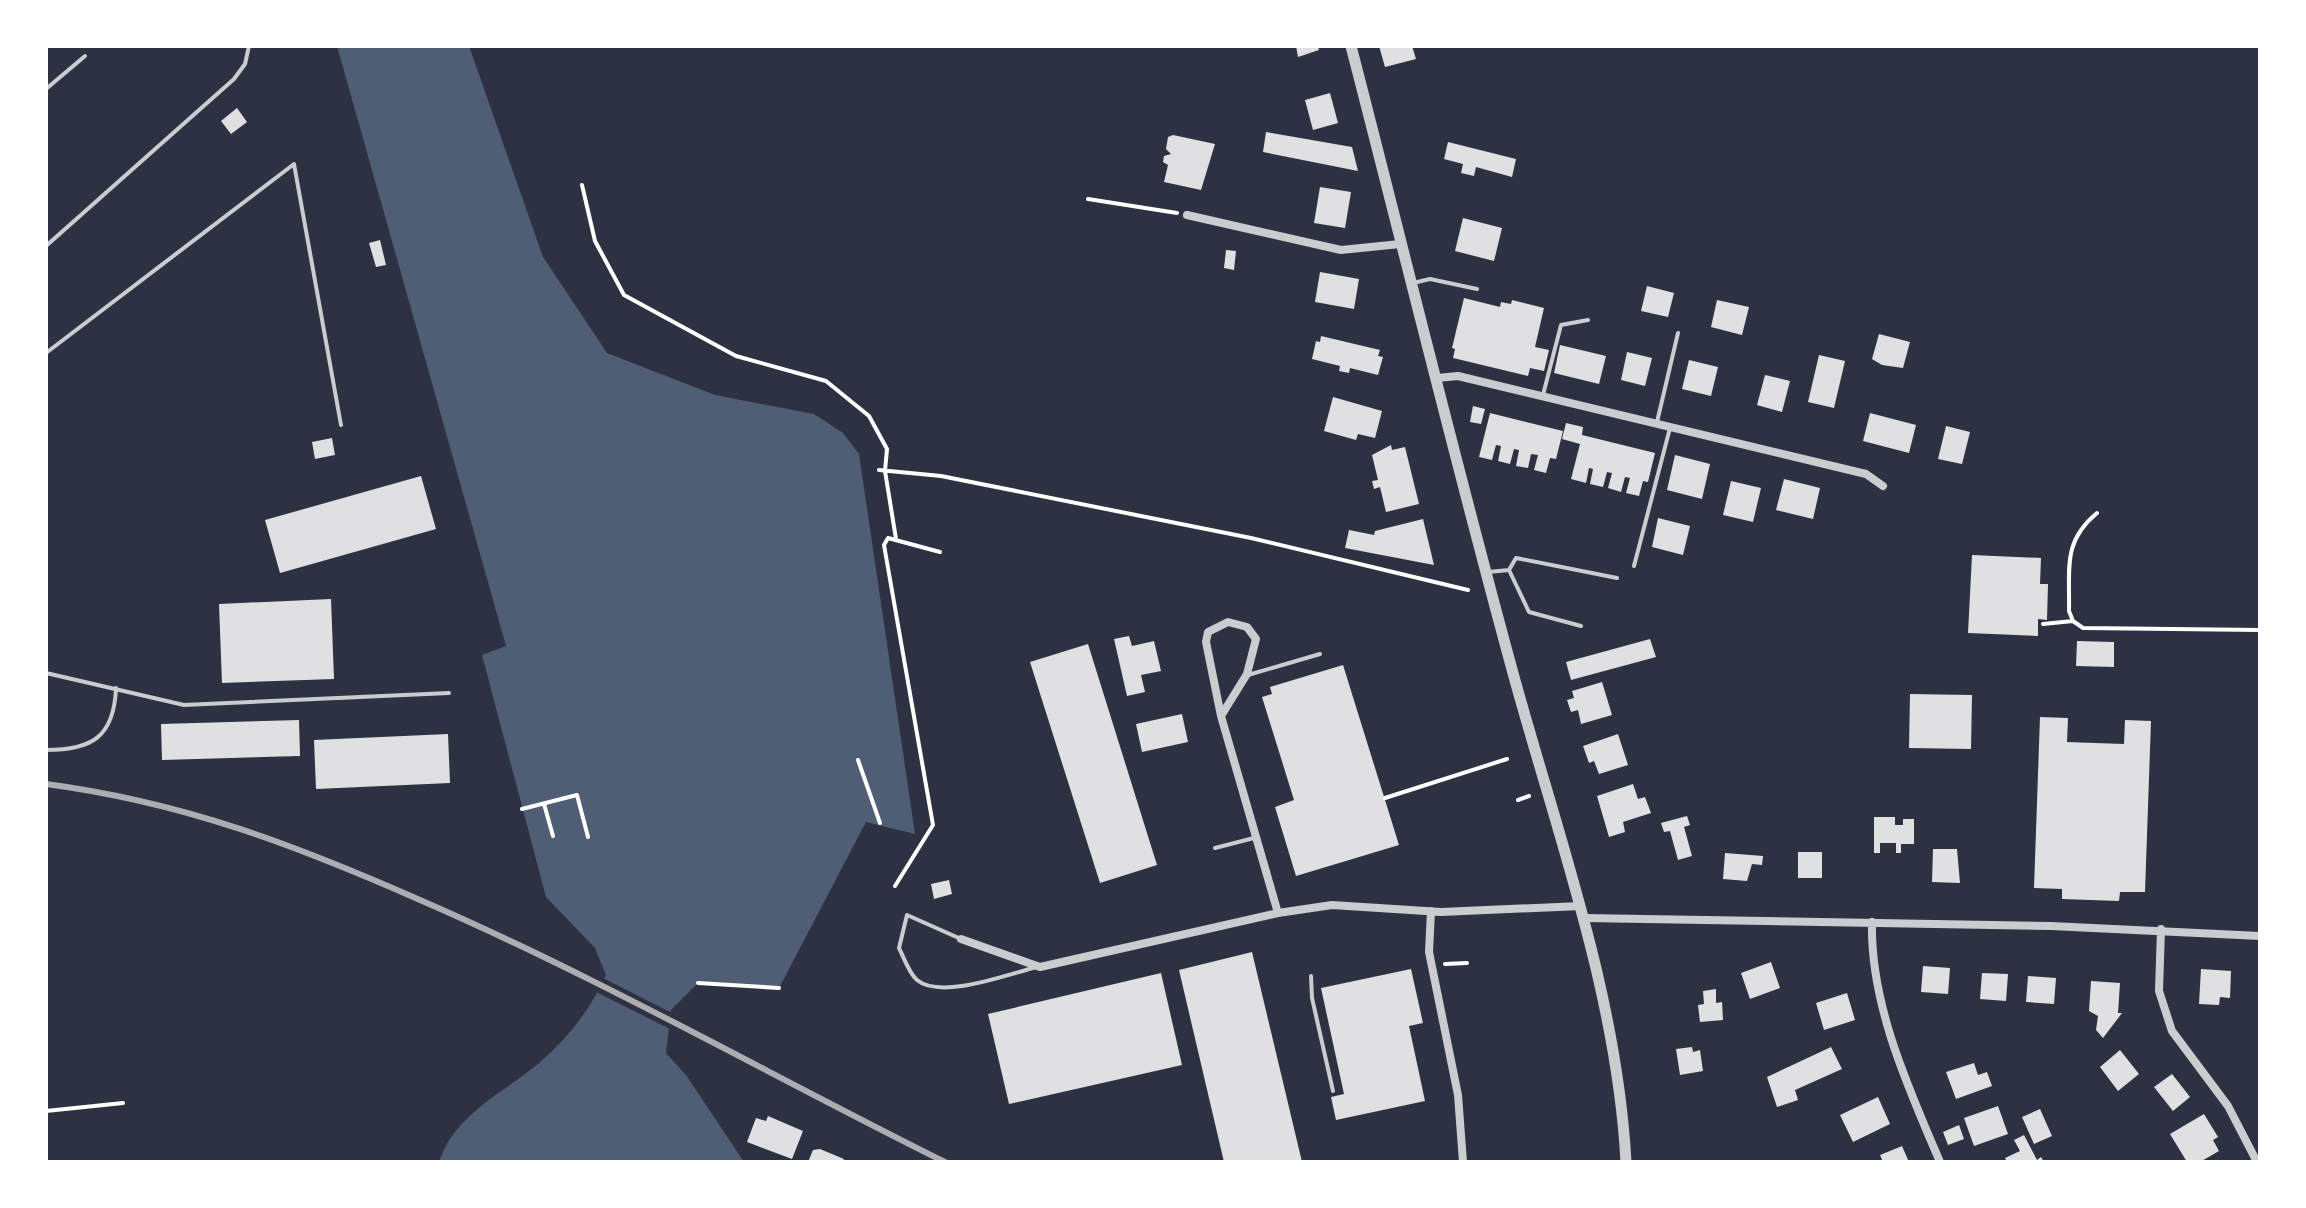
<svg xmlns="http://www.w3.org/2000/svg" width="2306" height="1208" font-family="'Exo 2',sans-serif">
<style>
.water{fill:#4f5d75}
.pier{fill:#2d3142}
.building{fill:#e0e0e3}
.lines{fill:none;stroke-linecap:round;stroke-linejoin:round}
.path{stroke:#fff;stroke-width:4}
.service{stroke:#caccd0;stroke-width:4}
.minor{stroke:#caccd0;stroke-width:8}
.tertiary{stroke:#caccd0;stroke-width:11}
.rail{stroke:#abadb3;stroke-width:6}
</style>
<rect width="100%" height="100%" fill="#2d3142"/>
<path class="water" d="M337 46H469L543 257 607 353 715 395 814 414 843 433 859 454 915 834 866 822 779 988 698 983 671 1010 666 1053 686 1075 744 1162H439C455 1114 502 1094 539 1063 569 1037 589 1011 606 975L595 948 546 897 482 655 506 646Z"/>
<path class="pier" d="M601 977 674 1014 672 1030 594 991Z"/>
<path class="building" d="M1296 46H1318L1319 50 1298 57Z
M1379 46H1412L1416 59 1385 67Z
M1330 93 1338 123 1313 130 1305 100Z
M237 108 247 122 231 134 221 121Z
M1266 132 1352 147 1358 171 1263 152Z
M1173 135 1215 144 1201 190 1164 182 1168 165 1163 162 1164 156 1171 154 1166 149 1168 137Z
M1448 142 1516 159 1512 177 1476 167 1474 176 1461 173 1463 164 1444 159Z
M1320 187 1351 192 1345 228 1314 223Z
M1463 218 1502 228 1494 261 1455 251Z
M380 240 386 265 376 267 369 243Z
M1226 250 1236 251 1234 270 1224 268Z
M1320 272 1359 279 1354 309 1315 302Z
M1647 286 1674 293 1668 317 1641 311Z
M1464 298 1500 307 1501 302 1511 304 1512 300 1544 308 1535 347 1549 350 1544 371 1530 368 1528 376 1453 358 1455 349 1452 348Z
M1717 300 1749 307 1742 335 1711 327Z
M1879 334 1910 342 1903 368 1882 365 1872 359Z
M1321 336 1380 350 1378 356 1383 357 1378 375 1350 368 1349 373 1339 371 1340 366 1312 359 1316 341 1320 342Z
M1560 345 1606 356 1599 384 1554 373Z
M1627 352 1652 358 1645 386 1621 380Z
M1819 355 1845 361 1834 408 1808 402Z
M1689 360 1718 367 1711 396 1682 389Z
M1765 375 1790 381 1782 412 1757 405Z
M1333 397 1382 411 1375 438 1358 434 1356 440 1324 431Z
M1473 406 1485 409 1481 424 1470 422Z
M1490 413 1563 431 1556 459 1550 458 1546 473 1534 470 1538 455 1531 454 1528 468 1516 466 1519 450 1514 449 1510 464 1498 461 1501 446 1496 445 1492 460 1479 457Z
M1870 413 1916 425 1909 453 1863 441Z
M1566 423 1583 427 1582 435 1655 453 1648 482 1643 481 1639 496 1626 493 1630 478 1625 477 1621 492 1608 488 1612 473 1607 472 1603 487 1590 484 1593 469 1589 468 1586 483 1571 479 1580 444 1562 439Z
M1946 426 1970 432 1962 464 1938 459Z
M332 438 335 455 315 459 312 442Z
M1391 445 1392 450 1405 447 1419 504 1386 512 1380 487 1374 489 1372 481 1378 480 1372 455Z
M1675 455 1710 464 1702 499 1667 490Z
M421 476 436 529 280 573 265 520Z
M1784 479 1820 488 1813 519 1776 510Z
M1731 481 1761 488 1753 522 1723 515Z
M1658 518 1690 526 1683 555 1652 547Z
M1423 519 1434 565 1345 548 1349 530 1374 535 1375 531Z
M1972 555 2041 558 2040 584H2048L2047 620 2038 619V636L1968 633Z
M331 599 334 679 222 683 219 604Z
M1129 636 1132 646 1154 641 1161 671 1141 675 1145 692 1127 696 1114 639Z
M1650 639 1656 657 1571 680 1566 662Z
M2077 641 2114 642V667L2076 666Z
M1088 644 1157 865 1100 883 1030 662Z
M1343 665 1399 845 1296 876 1275 807 1294 800 1262 697 1272 694 1270 687Z
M1602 682 1612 715 1581 724 1578 710 1571 712 1567 700 1574 698 1572 691Z
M1910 694 1972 695 1971 749 1909 748Z
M1182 714 1188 742 1142 752 1136 724Z
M2040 717 2068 718 2067 742 2124 744 2125 720 2151 721 2145 892H2120L2119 901 2062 899V889L2034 888Z
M299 720 300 756 162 760 161 724Z
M448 734 450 783 316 789 314 740Z
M1618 734 1628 765 1599 774 1594 761 1589 763 1583 746Z
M1633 784 1638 799 1645 797 1651 813 1623 822 1625 832 1609 837 1597 796Z
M1687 816 1690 825 1684 827 1692 856 1678 860 1670 831 1664 832 1661 823Z
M1874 817H1895V825H1903V819H1914V844H1901V853H1896V843H1880V853H1874Z
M1933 849H1957L1960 883 1932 882Z
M1798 852H1822V878H1798Z
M1725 853 1763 856 1762 865 1752 864 1747 881 1723 879Z
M949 880 952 894 934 899 931 884Z
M1252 952 1302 1162H1224L1179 970Z
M1771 962 1780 988 1750 999 1741 973Z
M1923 966 1950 968 1948 994 1921 992Z
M1411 969 1423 1023 1409 1026 1425 1101 1336 1120 1331 1097 1344 1094 1321 988Z
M2201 969 2231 971 2230 998 2220 997 2219 1005 2199 1004Z
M1161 973 1182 1065 1009 1104 988 1014Z
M1982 973 2008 974 2006 1001 1980 999Z
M2028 976 2056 978 2054 1004 2026 1002Z
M2091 981 2120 983 2118 1013H2122L2103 1038 2096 1030 2098 1016 2089 1011Z
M1716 989V1003L1722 1002 1723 1020 1700 1022 1698 1005 1704 1004 1703 991Z
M1847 993 1855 1020 1824 1030 1816 1003Z
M1692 1047 1693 1052 1700 1050 1703 1071 1680 1075 1676 1049Z
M1831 1047 1842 1069 1795 1090 1798 1100 1777 1107 1767 1077Z
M2120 1050 2139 1074 2118 1091 2100 1067Z
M1974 1063 1978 1075 1987 1072 1992 1086 1956 1099 1946 1072Z
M2172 1074 2190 1097 2173 1111 2154 1087Z
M1878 1097 1890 1124 1853 1142 1840 1115Z
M1998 1106 2008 1134 1974 1146 1964 1118Z
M2040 1109 2052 1136 2034 1144 2022 1117Z
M2204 1114 2218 1137 2213 1140 2219 1151 2200 1162H2187L2170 1134Z
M768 1116 803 1131 792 1159 747 1142 756 1118 766 1121Z
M1959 1125 1964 1139 1948 1145 1943 1132Z
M2024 1135 2037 1160 2041 1157 2044 1162H2007L2005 1158 2020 1151 2014 1140Z
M1902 1146 1909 1162H1883L1880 1155Z
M820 1149 844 1159 843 1162H808L813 1150Z"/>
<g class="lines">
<path class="path" d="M582 185 595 241 624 295 736 356 826 381 869 416 887 449 885 471 896 539
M1088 199 1177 213
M879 470 941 476 1251 538 1468 590
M2097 513C2062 542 2070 569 2069 611L2073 621 2083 628 2260 630
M2043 624 2073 621
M858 760 880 823
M1385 798 1507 759
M1518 800 1529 796
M544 804 553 836
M522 809 577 795 588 837
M895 886 933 825 884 545 888 538 940 552
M1445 964 1467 963
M698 983 779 988
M46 1111 123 1103"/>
<path class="service" d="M46 89 85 56
M46 246 234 79 245 64 249 46
M1413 283 1430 279 1477 289
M46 353 294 164 341 425
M1543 395 1561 325 1588 320
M1657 422 1678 333
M1634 566 1670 428
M1509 570 1516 558 1617 578
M1488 572 1509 570 1529 612 1581 626
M46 673 184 705 449 693
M1248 675 1320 654
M46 750C92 750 114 737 116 688
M1215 848 1254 838
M961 939 907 915 899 948C904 958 909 973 917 980 941 1000 1008 974 1037 967
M1311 976 1312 998 1333 1091"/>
<path class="minor" d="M1187 215 1341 250 1400 244
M1437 378 1458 376 1866 474 1883 486
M1221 716 1206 642 1208 632 1228 622 1247 627 1256 639 1247 674 1221 716 1278 913
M1431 911 1429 952 1458 1095 1463 1162
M1584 918 2051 926 2260 936
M1872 922C1870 1004 1908 1087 1940 1162
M2161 929 2159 991 2172 1031 2228 1106 2257 1162
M961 939 1040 967 1278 913 1332 905 1441 912 1581 906"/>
<path class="tertiary" d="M1351 46C1405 255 1456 465 1513 673 1557 834 1617 995 1626 1162"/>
<path class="rail" d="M46 784C183 802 295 845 420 900 600 978 770 1075 945 1162"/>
</g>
<rect width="2306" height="1208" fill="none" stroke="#ffffff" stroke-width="96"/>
</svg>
